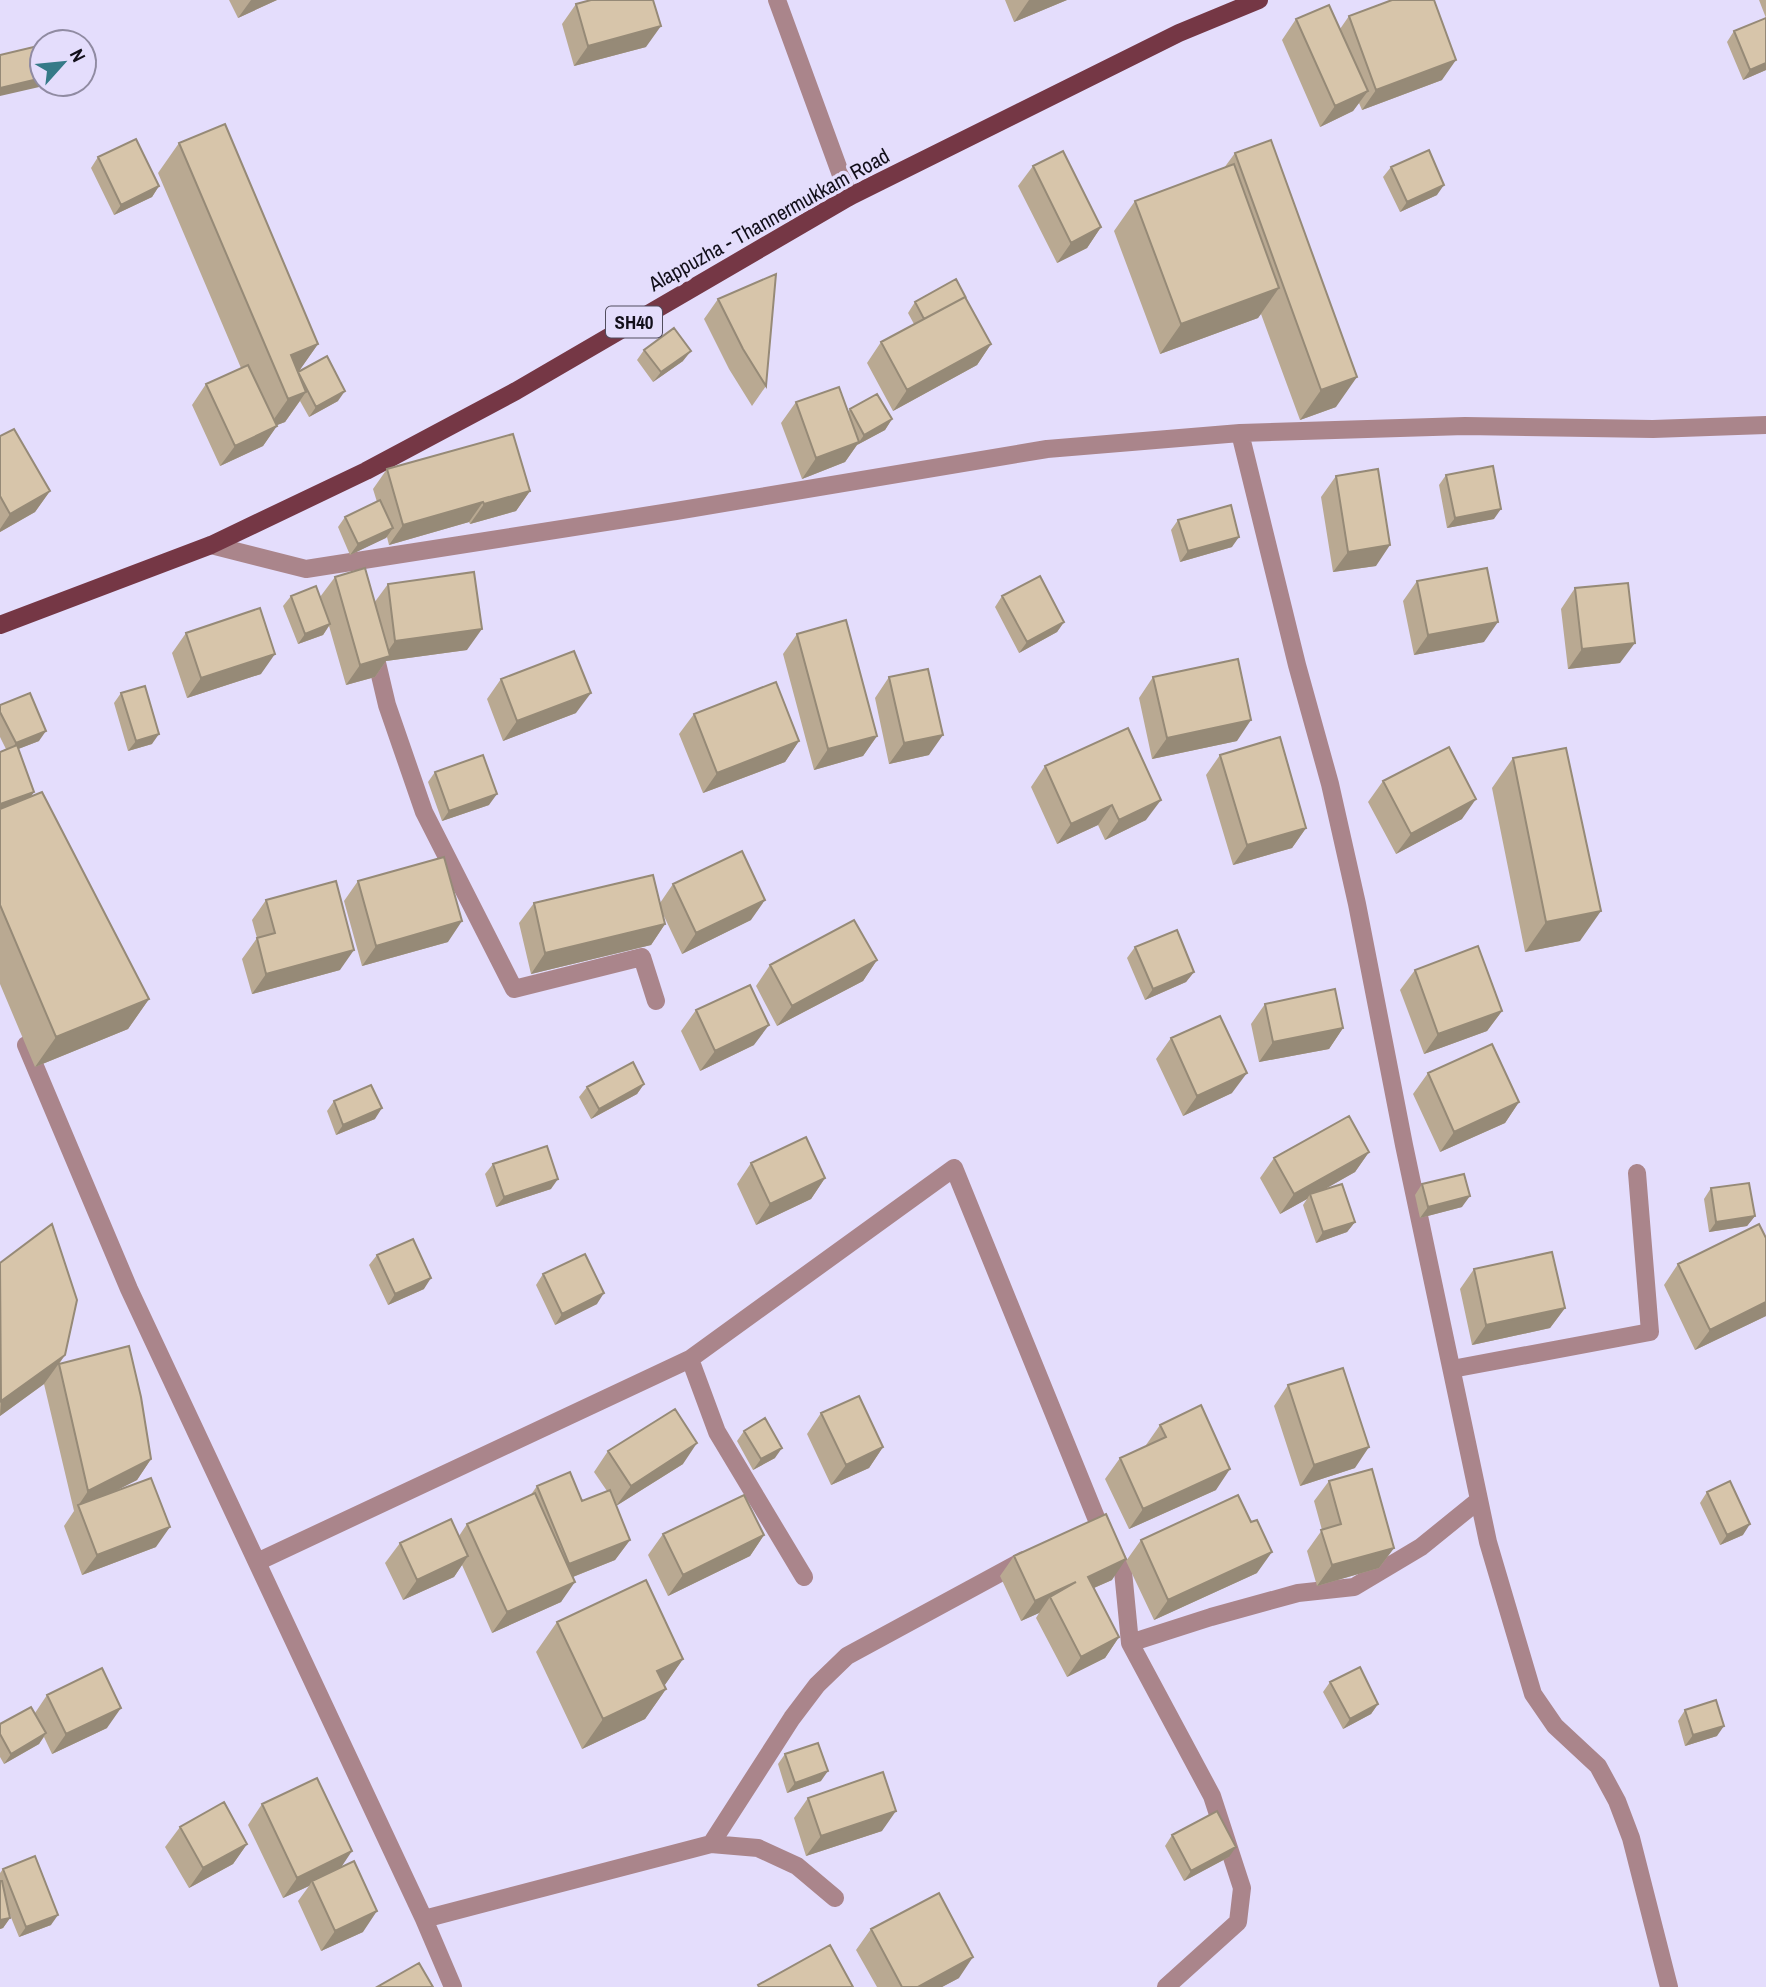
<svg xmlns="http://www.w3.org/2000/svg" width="1766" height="1987" font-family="'Archivo Narrow',sans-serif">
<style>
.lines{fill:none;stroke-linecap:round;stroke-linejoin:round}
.minor{stroke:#aa858b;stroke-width:18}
.major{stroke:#753745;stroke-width:18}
.wall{fill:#b9a992}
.shaded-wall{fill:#968a77}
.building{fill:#d7c5aa;stroke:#968a77;stroke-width:2}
.labels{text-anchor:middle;stroke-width:7;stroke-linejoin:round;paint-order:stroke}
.shield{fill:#e4ddfc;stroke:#514d5e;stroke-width:2}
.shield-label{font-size:19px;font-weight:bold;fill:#120f1a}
.street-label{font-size:21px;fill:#120f1a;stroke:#e4ddfc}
</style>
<rect width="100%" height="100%" fill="#e4ddfc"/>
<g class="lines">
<path class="minor" d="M777 0 849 197
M1240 433 1297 665 1330 784 1357 904 1404 1145 1488 1542 1533 1694 1555 1726 1598 1766 1617 1801 1631 1838 1669 1987
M211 545 306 569 676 511 1047 449 1240 433 1465 426 1653 429 1766 425
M374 650 387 705 424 812 514 989 642 957 656 1001
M26 1045 129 1289 424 1919 453 1987
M690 1359 717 1432 804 1577
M1452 1369 1650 1332 1637 1173
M257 1562 690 1359 954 1168 1097 1520 1123 1571 1130 1643
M711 1844 792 1718 817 1685 847 1656 1024 1560
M424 1919 711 1844 758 1848 797 1866 835 1898
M1166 1987 1238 1922 1242 1888 1212 1796 1130 1643 1211 1617 1298 1593 1354 1587 1421 1547 1479 1500"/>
<path class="major" d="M0 625 211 545 366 471 516 391 849 197 1179 33 1259 0"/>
</g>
<path class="wall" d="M229 0H277L238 18Z
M1005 0H1067L1014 22Z
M1759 0H1766V18Z
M576 4 646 47 574 66 562 24Z
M1349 16 1442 80 1362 110 1359 103 1353 111 1320 127 1282 40 1296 19 1340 29Z
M1766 19V70L1743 80 1727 42 1734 31Z
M179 143 318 344 298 372 338 401 309 417 300 401 285 422 277 425 263 446 220 466 192 405 206 384 241 368 158 173Z
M1235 153 1336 407 1300 420 1261 314 1258 318 1160 354 1114 231 1135 201 1224 168Z
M98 157 159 186 152 197 114 215 91 168Z
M1033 166 1101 227 1087 248 1057 263 1018 186Z
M1391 167 1437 195 1400 212 1383 177Z
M718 299 766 386 752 406 729 369 704 319Z
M915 302 991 344 977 365 893 411 867 363 881 342 914 324 908 313Z
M644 350 683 361 653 382 637 360Z
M796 402 848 412 850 409 892 419 885 430 857 445 845 462 802 479 781 423Z
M0 436 50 491 35 512 0 532Z
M387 469 530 491 516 511 470 524 469 522 389 545 387 537 350 555 338 527 345 517 377 502 373 489Z
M1446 475 1494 519 1447 528 1439 485Z
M1336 476 1376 566 1333 572 1321 497Z
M1178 520 1232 547 1180 562 1171 530Z
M335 577 374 603 388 584 467 650 386 661 375 677 346 685 329 626 323 635 298 644 283 606 291 596 320 597Z
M1417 581 1484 642 1414 655 1403 601Z
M1575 588 1620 663 1568 669 1561 609Z
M1002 596 1064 622 1057 632 1019 653 995 607Z
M186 633 261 674 187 698 172 653Z
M797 634 877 736 863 756 814 770 783 654Z
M889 677 929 755 889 764 875 698Z
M1153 677 1237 741 1152 759 1139 698Z
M501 679 576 713 503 741 487 699Z
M121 693 152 744 128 751 114 703Z
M0 705 39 741 18 749 34 792 30 797 149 999 128 1029 35 1067 0 984V752L6 749 0 737Z
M694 714 799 741 785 762 703 793 679 734Z
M1220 755 1306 828 1292 848 1233 865 1206 775Z
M1513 758 1580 941 1525 952 1492 788Z
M1045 766 1146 820 1105 840 1098 825 1057 844 1031 787Z
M435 772 489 805 442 821 428 782Z
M1383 781 1462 819 1396 854 1368 802Z
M358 881 448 942 362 966 344 901Z
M673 884 751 920 682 954 662 912 665 924 651 945 531 974 519 923 534 903H660Z
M266 900 340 970 252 994 242 959 257 938 252 920Z
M1135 947 1194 972 1186 982 1145 1000 1127 958Z
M877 960 863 981 777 1026 756 986 770 965Z
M1415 970 1502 1011 1487 1031 1424 1054 1400 990Z
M1265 1004 1343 1028 1329 1049 1259 1062 1251 1024Z
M696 1010 754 1045 700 1071 681 1031Z
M1171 1038 1232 1093 1183 1116 1156 1059Z
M1428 1073 1519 1102 1505 1123 1440 1152 1413 1094Z
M644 1084 637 1094 591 1119 579 1097 587 1087Z
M334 1101 375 1119 336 1135 327 1111Z
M1369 1152 1355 1172 1323 1190 1355 1222 1347 1232 1316 1243 1303 1205 1307 1199 1280 1214 1260 1178 1274 1158Z
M751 1163 825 1178 811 1199 756 1225 737 1184Z
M493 1164 551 1189 496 1207 485 1174Z
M1422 1184 1462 1207 1420 1218 1415 1195Z
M1711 1188 1755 1216 1747 1226 1709 1232 1704 1199Z
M377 1255 424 1289 388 1305 369 1265Z
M0 1263 65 1355 59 1364 151 1459 137 1480 111 1493 156 1547 82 1575 64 1526 74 1511 44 1384 0 1416Z
M1678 1264 1766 1316 1695 1350 1664 1285Z
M1474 1269 1565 1308 1550 1328 1472 1345 1460 1289Z
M543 1274 597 1304 555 1325 536 1285Z
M1288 1385 1355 1468 1300 1486 1274 1406Z
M821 1413 883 1447 869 1468 831 1485 807 1434Z
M1160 1425 1216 1490 1129 1529 1105 1479 1120 1458 1146 1446V1445Z
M744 1431 775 1458 753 1470 737 1441Z
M608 1451 683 1464 616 1506 630 1540 615 1560 573 1577 561 1602 492 1633 462 1565 454 1577 403 1600 385 1563 400 1543 459 1536 467 1524 530 1496 537 1486 582 1501 607 1491 594 1472Z
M1329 1481 1394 1548 1379 1568 1317 1586 1307 1551 1322 1530 1314 1501Z
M1707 1492 1743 1535 1720 1545 1700 1503Z
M663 1534 764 1535 750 1556 668 1596 648 1555Z
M1141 1540 1257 1573 1154 1620 1126 1561Z
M1014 1556 1112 1580 1094 1588 1119 1637 1105 1658 1067 1677 1036 1618 1039 1613 1021 1621 1000 1576Z
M557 1622 683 1659 664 1686 666 1689 645 1719 582 1749 536 1652Z
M1330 1682 1378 1704 1371 1714 1343 1729 1323 1692Z
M47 1695 107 1728 52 1754 44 1737 39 1744 4 1764 0 1757V1724L35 1713Z
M1685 1710 1717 1736 1685 1746 1678 1721Z
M785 1754 821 1781 787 1793 778 1764Z
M808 1798 882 1831 806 1856 794 1818Z
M262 1804 341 1867 363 1932 321 1951 298 1901 309 1886 283 1898 248 1825Z
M180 1827 247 1844 233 1864 189 1888 165 1847Z
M1172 1835 1229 1857 1184 1881 1165 1846Z
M3 1869 51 1925 19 1937 10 1915V1918L3 1928 0 1929V1873Z
M871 1929 959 1978 942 1987H877L856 1950Z"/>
<path class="shaded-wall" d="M251 0H277L238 18Z
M1029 0H1067L1014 22Z
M661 26 646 47 574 66 588 46Z
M1456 60 1442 80 1362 110 1376 90Z
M1766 63V70L1743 80 1750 70Z
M42 78V84H49L48 85 0 96V88Z
M1368 91 1353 111 1320 127 1335 106Z
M1444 185 1437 195 1400 212 1407 202Z
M159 186 152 197 114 215 121 205Z
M1101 227 1087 248 1057 263 1071 243Z
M1279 288 1258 318 1160 354 1181 324Z
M318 344 297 374 291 355Z
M991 344 977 365 893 411 907 390Z
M691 351 683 361 653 382 661 372Z
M1357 377 1336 407 1300 420 1321 390Z
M345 391 338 401 309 417 316 407Z
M306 392 285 422 267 429 288 399Z
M892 419 885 430 857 445 864 435Z
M277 426 263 446 220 466 235 446Z
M859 442 845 462 802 479 816 458Z
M50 491 35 512 0 532V529L10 514Z
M530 491 516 511 470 524 484 504Z
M483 502 469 522 389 545 403 525Z
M1501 509 1494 519 1447 528 1455 518Z
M393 528 386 538 350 555 358 544Z
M1239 537 1232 547 1180 562 1188 551Z
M1390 545 1376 566 1333 572 1348 552Z
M1064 622 1057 632 1019 653 1027 642Z
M1498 622 1484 642 1414 655 1428 635Z
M330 624 323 635 298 644 305 634Z
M482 629 467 650 386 661 375 677 346 685 360 665 383 658 395 641Z
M1635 643 1620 663 1568 669 1582 649Z
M275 654 261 674 187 698 201 678Z
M591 693 576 713 503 741 517 721Z
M1251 720 1237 741 1152 759 1167 738Z
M46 731 39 741 8 753 16 743Z
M159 734 152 744 128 751 136 741Z
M943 735 929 755 889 764 904 743Z
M877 736 863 756 814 770 828 749Z
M799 741 785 762 703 793 717 773Z
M34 792 20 813 0 820V804Z
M497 794 489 805 442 821 449 811Z
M1476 799 1462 819 1396 854 1411 834Z
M1161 800 1146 820 1105 840 1119 820Z
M1112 805 1098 825 1057 844 1071 824Z
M1306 828 1292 848 1233 865 1247 845Z
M765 900 751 920 682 954 696 933Z
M1601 911 1580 941 1525 952 1546 922Z
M462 921 448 942 362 966 376 946Z
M665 924 651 945 531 974 545 953Z
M354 950 340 970 252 994 266 974Z
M877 960 863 981 777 1026 792 1006Z
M1194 972 1186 982 1145 1000 1153 989Z
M149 999 128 1029 35 1067 56 1037Z
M1502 1011 1487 1031 1424 1054 1438 1034Z
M769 1025 754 1045 700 1071 715 1051Z
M1343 1028 1329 1049 1259 1062 1273 1042Z
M1247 1073 1232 1093 1183 1116 1197 1096Z
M644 1084 637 1094 591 1119 599 1109Z
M1519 1102 1505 1123 1440 1152 1454 1132Z
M382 1108 375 1119 336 1135 343 1125Z
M1369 1152 1355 1172 1311 1197 1310 1194 1307 1199 1280 1214 1294 1194Z
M825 1178 811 1199 756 1225 770 1204Z
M558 1179 551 1189 496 1207 504 1197Z
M1470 1196 1462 1207 1420 1218 1428 1207Z
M1755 1216 1747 1226 1709 1232 1716 1222Z
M1355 1222 1347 1232 1316 1243 1323 1232Z
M431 1278 424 1289 388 1305 395 1294Z
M604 1293 597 1304 555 1325 562 1314Z
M1766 1302V1316L1695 1350 1710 1330Z
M1565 1308 1550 1328 1472 1345 1486 1325Z
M65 1355 44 1384 0 1416 1 1401Z
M697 1443 683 1464 616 1506 631 1486Z
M883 1447 869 1468 831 1485 846 1465Z
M1369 1447 1355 1468 1300 1486 1314 1465Z
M782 1448 775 1458 753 1470 761 1459Z
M151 1459 137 1480 80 1509 78 1506 88 1491Z
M1230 1469 1216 1490 1129 1529 1143 1509Z
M1750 1524 1743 1535 1720 1545 1727 1535Z
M170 1527 156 1547 82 1575 97 1555Z
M764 1535 750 1556 668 1596 683 1575Z
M630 1540 615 1560 555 1584 569 1564Z
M1394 1548 1379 1568 1317 1586 1332 1565Z
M1272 1552 1257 1573 1154 1620 1168 1600Z
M468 1556 454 1577 403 1600 417 1580Z
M1126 1559 1112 1580 1073 1597 1088 1577Z
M575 1582 561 1602 492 1633 507 1612Z
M1076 1582 1050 1597 1039 1613 1021 1621 1035 1601Z
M1119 1637 1105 1658 1067 1677 1081 1657Z
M683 1659 662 1689 657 1671Z
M666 1689 645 1719 582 1749 603 1719Z
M1378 1704 1371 1714 1343 1729 1350 1719Z
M121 1708 107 1728 52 1754 66 1734Z
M1724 1726 1717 1736 1685 1746 1693 1735Z
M46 1733 39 1744 4 1764 11 1754Z
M828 1771 821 1781 787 1793 795 1783Z
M896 1811 882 1831 806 1856 821 1836Z
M247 1844 233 1864 189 1888 203 1868Z
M1236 1847 1229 1857 1184 1881 1191 1871Z
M352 1851 338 1872 312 1881 309 1886 283 1898 297 1878Z
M377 1911 363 1932 321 1951 335 1931Z
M58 1915 51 1925 19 1937 26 1927Z
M10 1918 3 1928 0 1929V1920Z
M973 1957 959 1978 942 1987H918Z"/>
<path class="building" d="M591 0H653L661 26 588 46 576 4Z
M1392 0H1434L1456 60 1376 90 1349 16Z
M1329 5 1368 91 1335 106 1296 19Z
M1766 18V63L1750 70 1734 31Z
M42 45V78L0 88V55Z
M225 124 318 344 291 355 306 392 288 399 179 143Z
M136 139 159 186 121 205 98 157Z
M1271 140 1357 377 1321 390 1235 153Z
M1429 150 1444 185 1407 202 1391 167Z
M1063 151 1101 227 1071 243 1033 166Z
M1234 164 1279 288 1181 324 1135 201Z
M776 274 766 386 743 349 718 299Z
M956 279 966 298 965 297 924 319 915 302Z
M965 297 991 344 907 390 881 342Z
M674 328 691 351 661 372 644 350Z
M327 356 345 391 316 407 298 372Z
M248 365 277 426 235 446 206 384Z
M839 387 859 442 816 458 796 402Z
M877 394 892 419 864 435 850 409Z
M14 429 50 491 10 514 0 496V436Z
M513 434 530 491 484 504 483 502 403 525 387 469Z
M1493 466 1501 509 1455 518 1446 475Z
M1378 469 1390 545 1348 552 1336 476Z
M380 500 393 528 358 544 345 517Z
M1231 505 1239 537 1188 551 1178 520Z
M365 568 390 656 360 665 335 577Z
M1487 568 1498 622 1428 635 1417 581Z
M474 572 482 629 395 641 388 584Z
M1040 576 1064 622 1027 642 1002 596Z
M1628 583 1635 643 1582 649 1575 588Z
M316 586 330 624 305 634 291 596Z
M260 608 275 654 201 678 186 633Z
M846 620 877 736 828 749 797 634Z
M574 651 591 693 517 721 501 679Z
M1238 659 1251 720 1167 738 1153 677Z
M928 669 943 735 904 743 889 677Z
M776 682 799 741 717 773 694 714Z
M145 686 159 734 136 741 121 693Z
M30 693 46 731 16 743 0 712V705Z
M1128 728 1161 800 1119 820 1112 805 1071 824 1045 766Z
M1280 737 1306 828 1247 845 1220 755Z
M17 745 34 792 0 804V752Z
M1449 747 1476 799 1411 834 1383 781Z
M1566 748 1601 911 1546 922 1513 758Z
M483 755 497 794 449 811 435 772Z
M42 792 149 999 56 1037 0 905V809Z
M742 851 765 900 696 933 673 884Z
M444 857 462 921 376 946 358 881Z
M653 875 665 924 545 953 534 903Z
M336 881 354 950 266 974 257 938 275 933 266 900Z
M854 920 877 960 792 1006 770 965Z
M1177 930 1194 972 1153 989 1135 947Z
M1478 946 1502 1011 1438 1034 1415 970Z
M750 985 769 1025 715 1051 696 1010Z
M1335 989 1343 1028 1273 1042 1265 1004Z
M1220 1016 1247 1073 1197 1096 1171 1038Z
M1492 1044 1519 1102 1454 1132 1428 1073Z
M633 1062 644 1084 599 1109 587 1087Z
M371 1085 382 1108 343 1125 334 1101Z
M1349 1116 1369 1152 1294 1194 1274 1158Z
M806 1137 825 1178 770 1204 751 1163Z
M547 1146 558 1179 504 1197 493 1164Z
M1464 1174 1470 1196 1428 1207 1422 1184Z
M1749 1183 1755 1216 1716 1222 1711 1188Z
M1342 1184 1355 1222 1323 1232 1310 1194Z
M52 1224 77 1300 65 1355 1 1401 0 1263Z
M1759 1224 1766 1238V1302L1710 1330 1678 1264Z
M413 1239 431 1278 395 1294 377 1255Z
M1552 1252 1565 1308 1486 1325 1474 1269Z
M585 1254 604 1293 562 1314 543 1274Z
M129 1346 141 1397 151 1459 88 1491 59 1364Z
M1343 1368 1369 1447 1314 1465 1288 1385Z
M859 1396 883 1447 846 1465 821 1413Z
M1201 1405 1230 1469 1143 1509 1120 1458 1166 1437 1160 1425Z
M675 1409 697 1443 631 1486 608 1451Z
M765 1418 782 1448 761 1459 744 1431Z
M1372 1469 1394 1548 1332 1565 1321 1530 1341 1524 1329 1481Z
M570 1472 582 1501 610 1490 630 1540 569 1564 537 1486Z
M151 1478 170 1527 97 1555 78 1505Z
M1730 1481 1750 1524 1727 1535 1707 1492Z
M535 1493 575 1582 507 1612 467 1524Z
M744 1495 764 1535 683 1575 663 1534Z
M1238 1495 1251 1522 1257 1520 1272 1552 1168 1600 1141 1540Z
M1106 1514 1126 1559 1088 1577 1119 1637 1081 1657 1050 1597 1076 1582 1035 1601 1014 1556Z
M451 1519 468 1556 417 1580 400 1543Z
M646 1580 683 1659 657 1671 666 1689 603 1719 557 1622Z
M1360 1667 1378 1704 1350 1719 1330 1682Z
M102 1668 121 1708 66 1734 47 1695Z
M1716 1700 1724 1726 1693 1735 1685 1710Z
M31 1707 46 1733 11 1754 0 1734V1724Z
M818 1743 828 1771 795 1783 785 1754Z
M883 1772 896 1811 821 1836 808 1798Z
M317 1778 352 1851 297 1878 262 1804Z
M224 1802 247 1844 203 1868 180 1827Z
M1217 1811 1236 1847 1191 1871 1172 1835Z
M35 1856 58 1915 26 1927 3 1869Z
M354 1861 377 1911 335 1931 312 1881Z
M0 1881H2L10 1918 0 1920Z
M939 1893 973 1957 918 1987H902L871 1929Z
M830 1945 853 1987H759L758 1985Z
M419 1963 433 1987H377Z"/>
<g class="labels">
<rect class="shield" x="606" y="306.5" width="56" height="31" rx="5"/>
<g class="shield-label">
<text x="634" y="329">SH40</text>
</g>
<g class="street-label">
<text transform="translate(769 220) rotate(-29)" y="7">Alappuzha - Thannermukkam Road</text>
</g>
</g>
<g transform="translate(63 63) rotate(63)"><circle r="33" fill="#e4ddfc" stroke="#908ba2" stroke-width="2"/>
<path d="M0-5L12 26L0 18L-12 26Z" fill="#357a88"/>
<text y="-10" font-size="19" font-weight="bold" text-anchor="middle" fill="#120f1a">N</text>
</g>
</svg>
